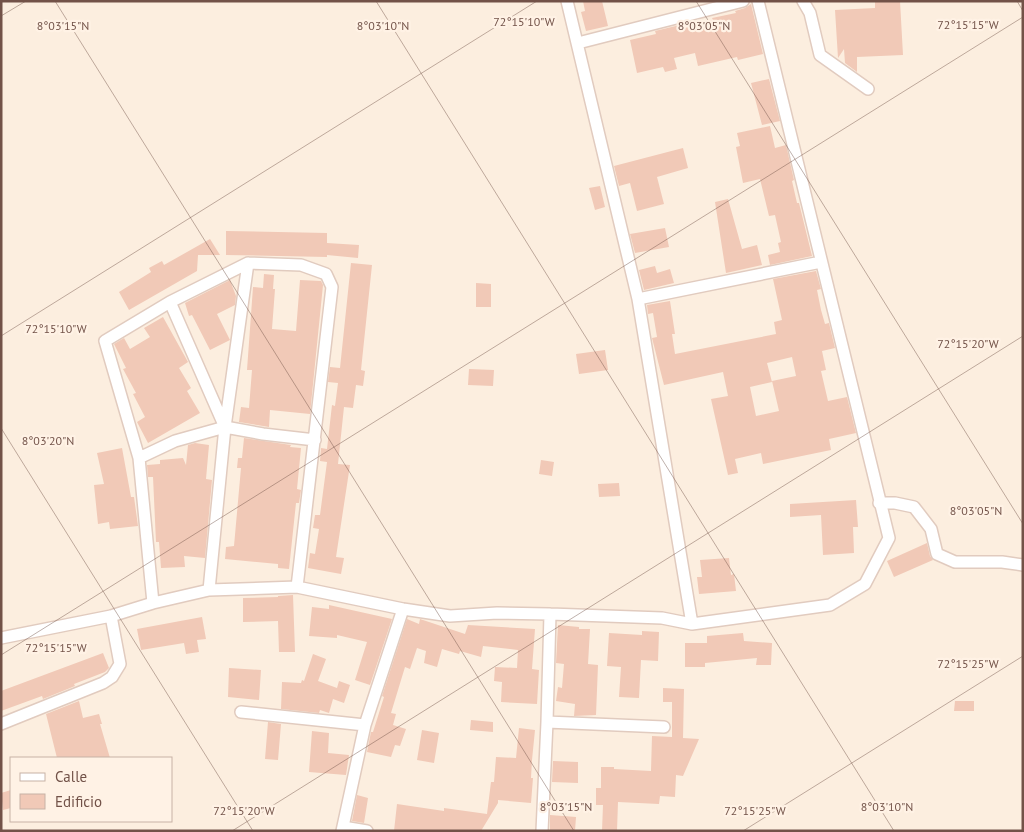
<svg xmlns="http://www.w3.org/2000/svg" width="1024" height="832" font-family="'PT Sans',sans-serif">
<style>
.building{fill:#f1c9b7;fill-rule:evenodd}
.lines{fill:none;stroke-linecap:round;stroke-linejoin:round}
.street-casing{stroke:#e1cbbf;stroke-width:14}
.street{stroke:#fff;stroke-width:11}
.ticks{fill:none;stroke:#725248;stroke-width:1;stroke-opacity:0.45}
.ticks-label{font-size:12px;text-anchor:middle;fill:#725248;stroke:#fff2e5;stroke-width:4.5;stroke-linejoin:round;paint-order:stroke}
</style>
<rect width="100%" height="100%" fill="#fceedf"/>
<path class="building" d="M583 1H602L608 26 586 31 581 12 585 11Z
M875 1H900L903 55 857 57V72L845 63 844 49 838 58 835 10 875 8Z
M751 4 763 54 738 60 737 57 698 66 695 53 674 58 677 69 665 72 663 67 637 73 630 40 656 34 655 31 680 25 681 29 701 24V23L713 20 712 18 736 13 735 11 745 8Z
M769 79 780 121 762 125 751 83Z
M770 126 775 148 786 145 794 180 792 181 797 203H799L812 256 770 265 768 255 780 252 778 243 781 242 775 215 769 216 760 179 743 183 736 147 740 146 737 133Z
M683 148 688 168 657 177 664 204 637 211 630 183 619 186 614 166Z
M600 186 605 207 595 210 589 188Z
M728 199 742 249 757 245 762 265 726 273 715 202Z
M665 228 669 247 635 253 630 234Z
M226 231 327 233V243L359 245 358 258 327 255V257L226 255Z
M210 239 220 255H198L197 271 129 310 119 292 151 272 149 268 162 261 164 265Z
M351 263 372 265 361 370 365 371 363 386 356 385 353 408 344 407 338 464 350 465 336 557 344 558 341 574 308 568 310 553 315 554 319 529 313 528 315 515H320L327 462 320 461 321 448 327 449 332 405 335 406 338 383 328 382 330 367 340 368Z
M655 266 657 273 670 269 674 283 644 290 639 270Z
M816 271 821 289 817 290 821 310 825 324 829 323 835 348 822 351 826 370 821 371 828 401 847 397 856 433 829 439 831 450 763 464 761 453 735 459 738 473 728 475 711 399 728 396 723 372 664 385 652 338 657 337 653 313 648 314 647 305 670 301 675 334H672L675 354 776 334 774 322 782 320 773 279ZM792 357 796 376 772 381 779 411 756 416 750 387 772 382 767 363Z
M264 274 274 275 273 289H275L272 329 296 331 300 280 321 281 323 285 310 414 270 410 269 427 239 422 241 407 249 408 252 370H247L253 287 263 288Z
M230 280 236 296 235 305 217 314 230 340 210 350 192 315 189 316 185 303Z
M476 283 491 284V307H476Z
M163 317 188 362 179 368 191 388 187 391 200 413 148 443 137 422 145 417 133 394 136 393 123 369 126 368 114 344 124 338 130 349 150 337 144 328Z
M605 350 608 370 579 374 576 354Z
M469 369 494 370 493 386 468 385Z
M244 438 291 445 290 447 301 448 297 489 301 490 299 503H296L289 569 278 568V564L225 559 226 547 234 546 241 468H237L238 458H242Z
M195 443 209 445 206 479 212 480 205 558 184 556 185 567 161 568 159 542H156L153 477H148L147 465 160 464V460L183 458 186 465 188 445Z
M122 448 131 497H134L138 526 110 529 109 522 98 524 94 485 104 484 97 453Z
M541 460 554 462 552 476 539 474Z
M619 483 620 496 599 497 598 484Z
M856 500 858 527H853L854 553 823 555 821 515 790 517V504Z
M927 543 930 556 933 560 894 577 887 561Z
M729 558 731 575 734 574 736 591 699 594 697 577H702L700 560Z
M293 595 295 652H279L278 621 243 622V598L278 597V596Z
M329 605 392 619 370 685 355 680 367 642 337 635V638L309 636 312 607 329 609Z
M202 617 206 639 197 640 199 652 186 654 184 643 141 650 137 629Z
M407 619 419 624 420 619 465 634 468 625 535 629 532 669 539 670 537 704 501 702 502 682 494 681 495 667 517 668 518 650 483 646 481 657 460 651 459 654 442 649 437 667 424 663 426 651 417 648 410 669 405 667 391 713 396 714 393 725 406 729 400 746 395 745 391 757 367 752 371 732H373L384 697 382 696Z
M558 625 579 627V629H590L588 664 598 665 596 715 574 716 575 704 556 701 558 687 562 688 564 664 556 663Z
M642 631 659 632 658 661 641 660 639 698 619 697 621 667 607 666 609 633 642 635Z
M743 633 744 641 772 643 771 665H756L757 658 705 663V667H685V643H707V636Z
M103 653 109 668 105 672 74 684 75 686 43 699 42 696 1 711V691Z
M313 654 326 659 318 681 337 688 339 681 350 685 344 703 333 699 329 713 320 710 319 713 281 709 282 682 301 683 302 680 304 681Z
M229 668 261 670 259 700 228 697Z
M663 688 684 689 683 738 699 739 683 776 676 775 675 797 660 796 659 804 618 802 617 831H602L603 805H596V788H601V767H614V769L651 771 652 736 672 737V702H663Z
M79 701 83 718 99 714 102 724H100L110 758H57L46 714Z
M955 701H974V711H954Z
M471 720 493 722V732L470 730Z
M268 722 281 724 278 760 265 759Z
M519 728 535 730 532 760 531 778H533L531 803 498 800V803L481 831H394L397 804 444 811V808L487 814 491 782H494L496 757 516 758Z
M422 730 439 733 434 763 417 760Z
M312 731 329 733 328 753 349 755 346 775 309 772Z
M553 761 578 762V783L552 782Z
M11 790V808L3 810 1 793Z
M357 795 368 798 364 823 352 821Z
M550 815 576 817 575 831H550Z"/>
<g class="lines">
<defs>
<path id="street" d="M567 1 638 299 692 624
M803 1 810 13 820 55 868 89
M578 43 743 1
M638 299 821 262
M170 302 224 425
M139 458 175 441 225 427 263 434 315 440
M879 503H895L914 507 931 529 937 554 955 562H1002L1023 565
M209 590 225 427 248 263
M153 603 139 458 105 341 170 302 248 263 301 265 326 274 332 287 297 587
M1 638 111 616 153 603 209 590 297 587 403 609 450 616 497 613 550 614 662 618 692 624 830 605 865 584 889 538 758 1
M241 712 365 725
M547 722 664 727
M1 724 103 683 112 677 120 664 111 616
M343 827 367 831
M342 831 365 725 403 609
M542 831 547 722 550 614"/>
</defs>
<use href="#street" class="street-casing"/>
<use href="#street" class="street"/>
</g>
<path class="ticks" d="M55 1 574 831M376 1 894 831M696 1 1023 524M1017 1 1023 11M1 16 26 1M1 336 537 1M1 428 253 831M1 655 1023 17M232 831 1023 336M743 831 1023 656"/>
<g class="ticks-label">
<text x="524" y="26">72°15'10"W</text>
<text x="968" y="29">72°15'15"W</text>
<text x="704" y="30">8°03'05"N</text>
<text x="63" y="30">8°03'15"N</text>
<text x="383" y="30">8°03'10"N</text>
<text x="56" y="333">72°15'10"W</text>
<text x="968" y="348">72°15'20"W</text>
<text x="48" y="445">8°03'20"N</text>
<text x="976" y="515">8°03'05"N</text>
<text x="56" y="652">72°15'15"W</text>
<text x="968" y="668">72°15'25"W</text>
<text x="566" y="811">8°03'15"N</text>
<text x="887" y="811">8°03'10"N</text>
<text x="244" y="815">72°15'20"W</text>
<text x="755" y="815">72°15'25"W</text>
</g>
<rect width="1024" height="832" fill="none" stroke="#725248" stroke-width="5"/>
<rect x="10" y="757" width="162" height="65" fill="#fff2e5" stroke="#c7b2a6"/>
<rect x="20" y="773" width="25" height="8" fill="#ffffff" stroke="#c7b2a6"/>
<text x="55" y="782" font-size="15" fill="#725248">Calle</text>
<rect x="20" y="794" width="25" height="15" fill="#f1c9b7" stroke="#c7b2a6"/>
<text x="55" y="807" font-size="15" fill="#725248">Edificio</text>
</svg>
